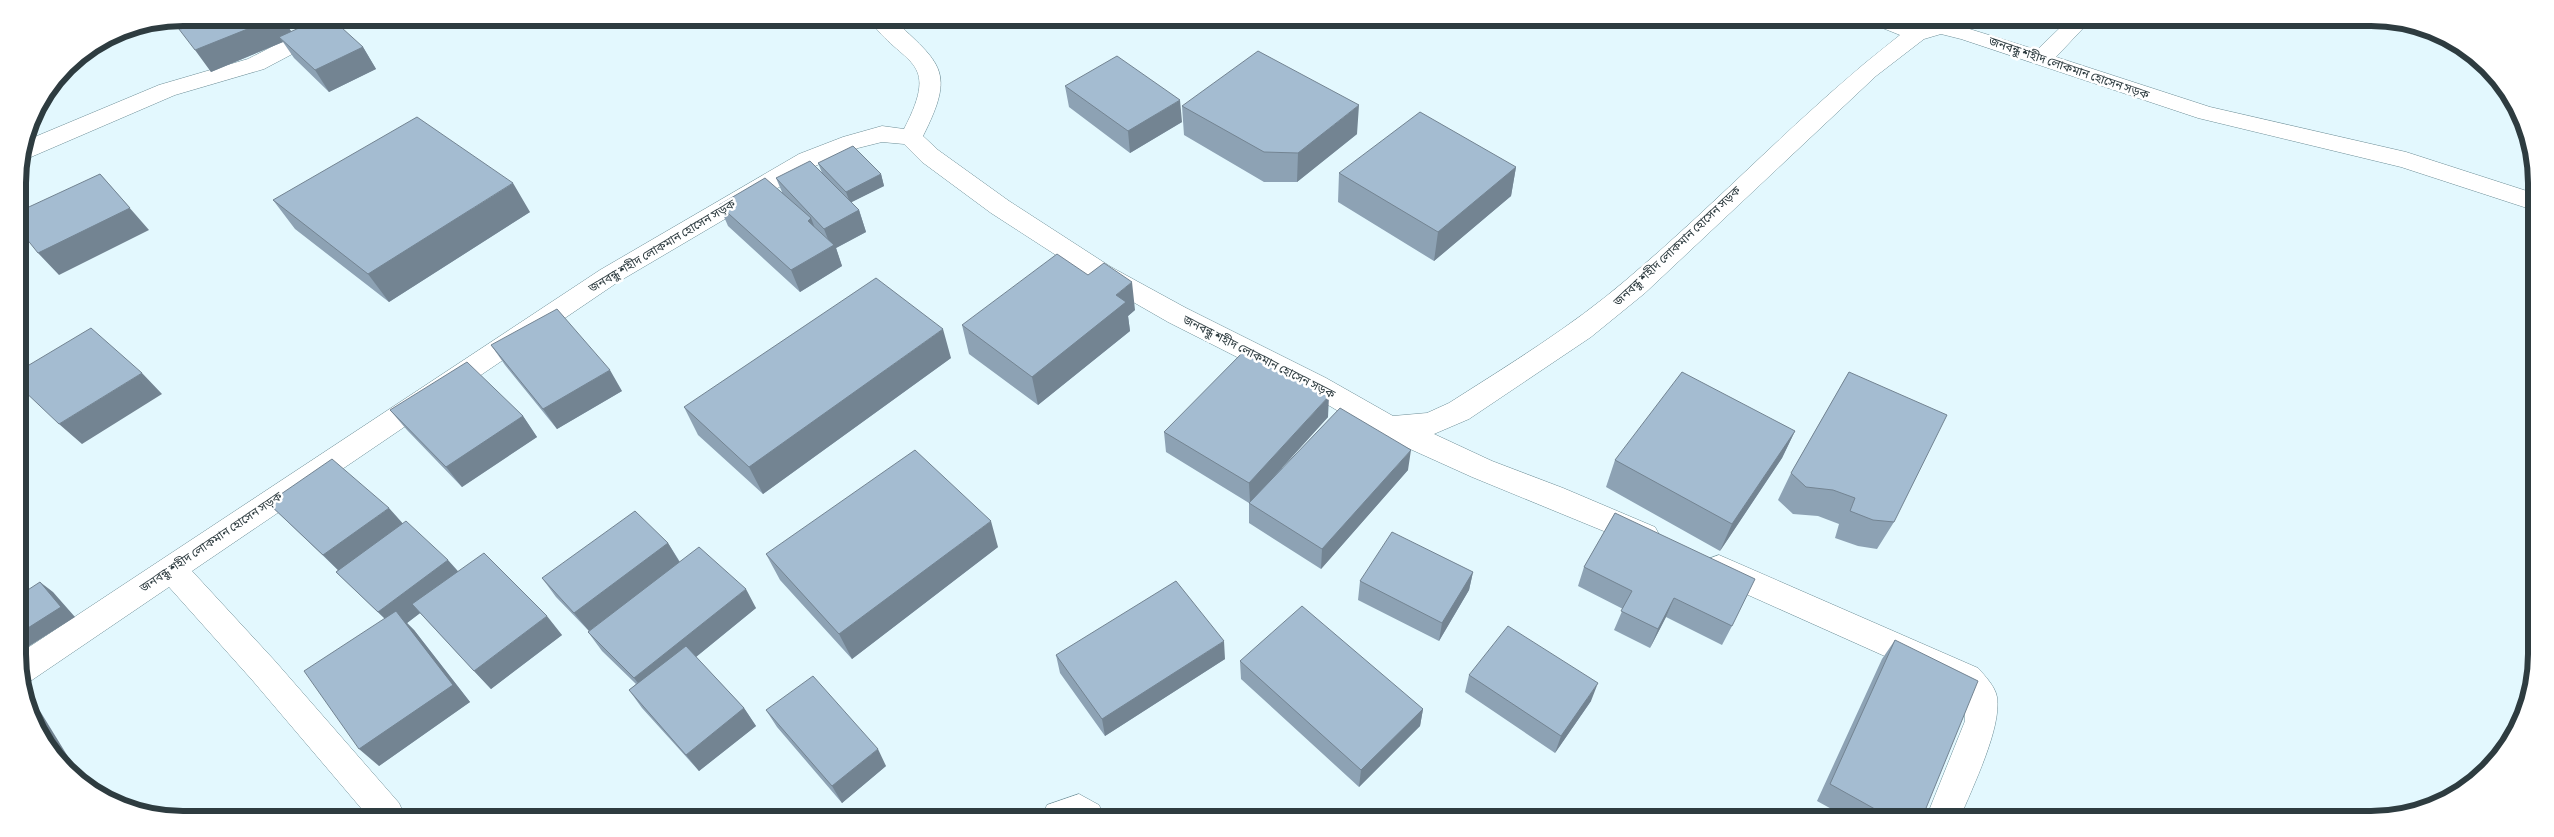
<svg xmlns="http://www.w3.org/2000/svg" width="2554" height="837" font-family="'Crimson Pro','Noto Sans Bengali',serif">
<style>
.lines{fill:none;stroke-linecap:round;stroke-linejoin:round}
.street-casing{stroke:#6d8e97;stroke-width:1}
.street{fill:#fff;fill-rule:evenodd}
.wall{fill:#8da2b4}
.shaded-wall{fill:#738492}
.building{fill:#a4bcd1;stroke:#738492}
.labels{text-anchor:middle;stroke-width:5;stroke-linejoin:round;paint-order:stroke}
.street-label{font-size:12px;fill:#2e3c40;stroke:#fff}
.rim{fill:none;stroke:#2e3c40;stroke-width:6}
</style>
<rect width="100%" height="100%" fill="#e3f8fe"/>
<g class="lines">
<defs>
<path id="street" d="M327 18H354L351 23 264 69 175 95 31 157 21 158 25 141 159 85 248 59Z
M869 19H893C941 64 956 71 923 136L938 150 1009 201 1111 267 1186 308 1326 378 1393 416 1427 413 1449 403C1510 364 1571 327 1626 280 1720 201 1803 110 1900 35L1880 27 1877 22H1906L1917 27 1934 22H1947L2037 50 2066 22H2089L2056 57 2210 107 2406 152 2533 193V210L2401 167 2198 118 1961 39 1941 34 1924 39 1876 76 1645 293 1591 337 1469 419 1434 434 1492 461 1563 488 1655 527 1660 536 1655 545 1645 548 1472 477 1379 435 1306 392 1168 322 1093 279 991 213 922 162 904 144 882 142 858 148 815 166 618 282 192 571 275 661 399 803 404 814H366L253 681 169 587 32 680 21 684 20 653 600 270 799 154 843 137 882 126 904 129C942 56 902 67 869 19Z
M1719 555 1978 668C1985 676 1995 686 1997 697 2002 728 1972 788 1960 818H1926L1965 721V700L1956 688 1708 577 1704 568 1708 559Z
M1079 794 1099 805 1104 816H1042L1047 805Z"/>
</defs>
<use href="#street" class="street-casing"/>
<use href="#street" class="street"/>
</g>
<path class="wall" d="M183 18H282L291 31 363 47 376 69 329 92 294 58 283 42 211 72Z
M1065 86 1182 122 1130 153 1069 107Z
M1182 106 1357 134 1297 182H1264L1184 135Z
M818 163 881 174 884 186 851 202 859 210 866 232 836 248 842 266 800 292 728 226 719 205 782 192 776 178 822 173Z
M1516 167 1511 196 1434 261 1338 202 1339 173Z
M273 200 530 212 389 302 295 229Z
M1135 310 1128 316 1130 331 1038 405 969 354 962 325Z
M491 345 622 391 557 429 505 365Z
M951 358 763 494 698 435 684 407Z
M1849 372 1894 522 1877 549 1858 546 1835 538 1839 524 1818 516 1793 514 1778 500 1791 473Z
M390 410 523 416 537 437 462 487 407 430Z
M1328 417 1282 468 1408 470 1321 569 1249 523V503L1166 452 1164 432Z
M1795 431 1782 458 1720 551 1606 487 1615 460Z
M268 503 403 524 458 572 562 635 491 689 420 613 407 623 414 630 470 702 379 766 385 619 336 572 338 570Z
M1615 513 1732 626 1722 645 1666 617 1650 648 1614 630 1623 609 1578 586 1584 567Z
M668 543 680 562 756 608 696 657 744 708 756 726 699 771 642 708 629 690 636 684 602 651 588 632 626 603 589 631 556 597 542 578Z
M998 547 852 659 780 580 766 554Z
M1473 572 1469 590 1439 641 1358 600 1360 581Z
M1895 640 1922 818H1848L1817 801 1882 659Z
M1056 655 1225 659 1105 736 1060 673Z
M1240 661 1423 709 1420 726 1359 787 1241 679Z
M1469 675 1591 701 1555 753 1465 692Z
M766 710 886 766 842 803 777 727Z"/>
<path class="shaded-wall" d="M275 18H282L295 37H279L283 42 211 72 195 50Z
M363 47 376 69 329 92 315 70Z
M1180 100 1182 122 1130 153 1128 131Z
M1359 105 1357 134 1297 182 1298 153Z
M1516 167 1511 196 1434 261 1438 232Z
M100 174 149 230 59 275 38 253Z
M881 174 884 186 850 203 846 192Z
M513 183 530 212 389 302 368 274Z
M859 210 866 232 836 248 842 266 800 292 791 270 831 247 824 229Z
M811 218 819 239 808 221Z
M1132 282 1135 310 1128 316 1130 331 1038 405 1032 377 1116 295Z
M943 329 951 358 763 494 749 467Z
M610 370 622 391 557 429 543 409Z
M142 373 162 394 82 444 59 424Z
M1329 396 1328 417 1250 503 1249 483Z
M523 416 537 437 462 487 446 467Z
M1795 431 1782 458 1720 551 1732 524Z
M1411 450 1408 470 1321 569 1322 549Z
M389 508 406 527 342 574 323 555Z
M991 521 998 547 852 659 839 634Z
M668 543 680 563 589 631 574 613Z
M448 560 465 579 407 623 414 630 470 702 379 766 359 749 397 630 378 612Z
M1473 572 1469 590 1439 641 1442 623Z
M40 582 53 592 75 617 20 652V633Z
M746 589 756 608 648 696 634 678Z
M1674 598 1666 617 1650 648 1658 629Z
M547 616 562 635 491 689 474 671Z
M1224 641 1225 659 1105 736 1102 719Z
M1598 683 1591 701 1555 753 1561 736Z
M24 692 32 698 75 768 69 772 59 763Z
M744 708 756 726 699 771 686 755Z
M1423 709 1420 726 1359 787 1361 770Z
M878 749 886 766 842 803 832 786Z"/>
<path class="building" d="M183 18H275L195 50 172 20Z
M321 18H331L363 47 315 70 279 37Z
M1258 51 1359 105 1298 153 1264 152 1182 106Z
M1117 56 1180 100 1128 131 1065 86Z
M1420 112 1516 167 1438 232 1339 173Z
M417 117 513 183 368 274 273 200Z
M853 146 881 174 846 192 818 163Z
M810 161 859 210 824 229 776 178Z
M100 174 130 208 38 253 18 228V212Z
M765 178 811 218 808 221 834 245 791 270 719 205Z
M1057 254 1088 275 1104 263 1132 282 1116 295 1126 302 1032 377 962 325Z
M876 278 943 329 749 467 684 407Z
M557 309 610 370 543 409 491 345Z
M91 328 142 373 59 424 19 386V371Z
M1246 349 1329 396 1249 483 1164 432Z
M467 362 523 416 446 467 390 410Z
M1682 372 1795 431 1732 524 1615 460Z
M1849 372 1947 415 1894 522 1873 520 1850 511 1855 498 1833 490 1806 487 1791 473Z
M1340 408 1411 450 1322 549 1249 503Z
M915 450 991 521 839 634 766 554Z
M332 459 389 508 323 555 268 503Z
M635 511 668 543 574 613 542 578Z
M1615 513 1755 579 1732 626 1674 598 1658 629 1621 611 1632 591 1584 567Z
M406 521 448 560 378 612 336 572Z
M1392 532 1473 572 1442 623 1360 581Z
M699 547 746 589 634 678 588 632Z
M484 553 547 616 474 671 412 604Z
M1176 581 1224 641 1102 719 1056 655Z
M40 582 61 607 20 633V595Z
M1302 606 1423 709 1361 770 1240 661Z
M396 611 453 685 359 749 304 671Z
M1508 626 1598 683 1561 736 1469 675Z
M1895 640 1978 681 1922 818H1891L1830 784Z
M686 646 744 708 686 755 629 690Z
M813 676 878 749 832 786 766 710Z"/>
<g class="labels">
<g class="street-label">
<text transform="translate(2069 68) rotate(19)" y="4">জনবন্ধু শহীদ লোকমান হোসেন সড়ক</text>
<text transform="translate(662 246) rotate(-31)" y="4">জনবন্ধু শহীদ লোকমান হোসেন সড়ক</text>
<text transform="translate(1677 246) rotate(-43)" y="4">জনবন্ধু শহীদ লোকমান হোসেন সড়ক</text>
<text transform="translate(1259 357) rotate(27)" y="4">জনবন্ধু শহীদ লোকমান হোসেন সড়ক</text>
<text transform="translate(211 542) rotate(-34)" y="4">জনবন্ধু শহীদ লোকমান হোসেন সড়ক</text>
</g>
</g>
<path d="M0 0H2554V837H0ZM183 26H2371A157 157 0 0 1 2528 183V654A157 157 0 0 1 2371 811H183A157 157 0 0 1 26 654V183A157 157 0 0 1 183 26Z" fill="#fff" fill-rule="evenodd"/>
<path class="rim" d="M183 26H2371A157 157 0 0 1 2528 183V654A157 157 0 0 1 2371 811H183A157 157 0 0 1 26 654V183A157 157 0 0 1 183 26Z"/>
</svg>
